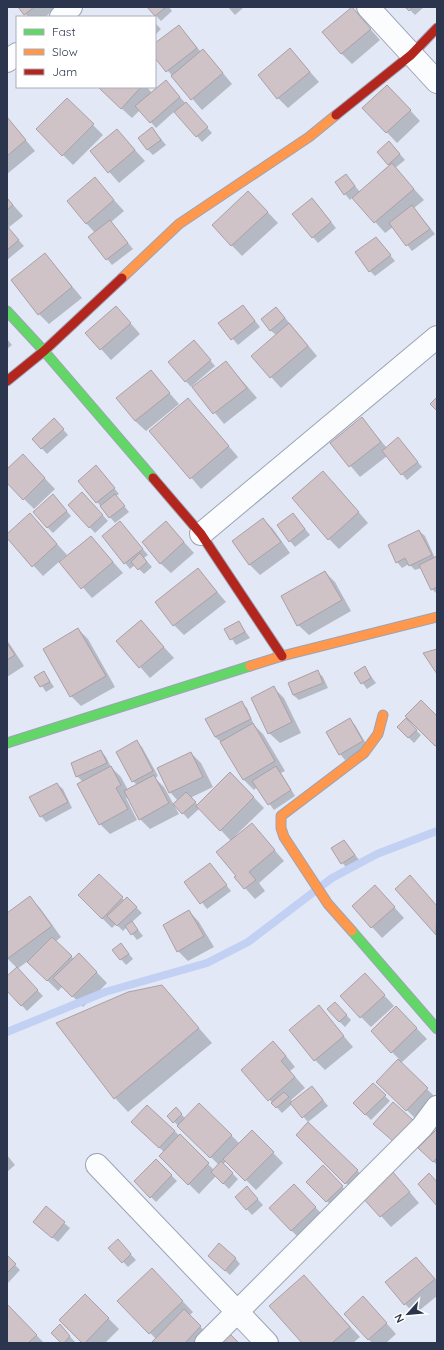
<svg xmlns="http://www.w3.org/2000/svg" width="444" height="1350" font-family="Quicksand,sans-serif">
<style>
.shadow{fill:#0003}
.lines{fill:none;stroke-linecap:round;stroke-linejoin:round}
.stream{stroke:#c2d0f3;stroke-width:8}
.building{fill:#cfc3c7;stroke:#aba0a6}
.street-casing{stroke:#9ca3b4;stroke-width:24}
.fast-casing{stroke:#9ca3b4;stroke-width:11}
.slow-casing{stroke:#9ca3b4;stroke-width:11}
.jam-casing{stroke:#9ca3b4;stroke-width:11}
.street{stroke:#fbfcfe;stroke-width:22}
.fast{stroke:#63d668;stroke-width:9}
.slow{stroke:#ff974d;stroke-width:9}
.jam{stroke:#b3261e;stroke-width:9}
</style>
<rect width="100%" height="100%" fill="#e2e8f6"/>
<path class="shadow" d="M19 7H57L45 17H28Z
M148 7H169L172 11 161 21Z
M228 7H244L235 15Z
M407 7H424L415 15Z
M352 8 380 40 352 64 341 53Z
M155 23 161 29 155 35Z
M179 26 201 52 203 51 213 61 232 84 202 110 155 56V44Z
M290 49 319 82 288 108 278 98Z
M98 87H147L152 93 171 87 212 133 202 142 175 111 156 128 140 110 132 118Z
M397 96 420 121 397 143 364 108Z
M67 99 103 135 73 165 37 129Z
M7 118 35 151 7 174Z
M152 128 166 145 153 155 148 150Z
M117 130 145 161 119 183 91 151Z
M394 147 405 160 395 168 424 200 414 208 435 234 412 251 393 227 385 233 353 197 350 200 345 194 351 181 360 192 390 166 378 152Z
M95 179 124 211 111 222 133 249 112 265 89 237 95 233 86 223Z
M7 198 23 216 8 228 24 246 7 260Z
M259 203 278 223 242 256 213 226Z
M317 204 336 228 318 243 293 214Z
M376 238 395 261 375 276 370 271Z
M45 254 82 298 49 324 39 314Z
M243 306 260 327 238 345 220 324Z
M281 313 317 356 281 388 271 377 276 335 270 330Z
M126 318 140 334 111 360 101 349Z
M7 339 12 345 7 349Z
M199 347 215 366 191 387 169 362Z
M226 362 257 398 224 424 194 387Z
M151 372 179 404 146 431 135 421Z
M198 410 238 457 201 489 151 431Z
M362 419 387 448 403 444 422 467 407 480 387 456 360 477 331 443Z
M59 425 68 435 47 454 33 439Z
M33 466 55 489 34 509 7 482V470Z
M96 466 119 494 116 496 129 512 115 523 79 481Z
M333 482 368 523 339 549 329 539Z
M87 498 108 521 95 533 69 505Z
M58 501 71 516 53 533 47 527Z
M293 514 310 535 295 547 290 541Z
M263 519 273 529 290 553 260 575 250 565 233 541Z
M166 522 194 553 171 573 160 563Z
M40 525 67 555 61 560 62 561 91 537 123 573 92 598 60 561 43 576 7 537V535Z
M125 528 148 555 144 558 152 567 144 574 135 565 130 569 103 536Z
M419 531 425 536 435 558 437 557V594L432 589 421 568 415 570 409 564 402 568 397 562Z
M198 569 226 602 184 635 174 625Z
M325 572 335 582 351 611 309 635 298 625Z
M140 621 174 658 150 678 117 641Z
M239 622 250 638 236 645 226 630Z
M78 629 88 639 115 687 81 706 71 696Z
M7 640 24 666 7 677Z
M365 668 376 683 367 689 355 673Z
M317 671 323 677 328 688 299 700 293 695 289 683Z
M44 672 54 687 46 692 36 677Z
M274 688 284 698 301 733 280 743 269 733Z
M241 703 247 708 254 725 263 734 285 771 281 773 295 796 274 810 257 787 254 790 243 779 221 742 215 737Z
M350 720 355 725 368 747 345 760 340 754Z
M406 720 421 735 414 743 398 727Z
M137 742 142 747 158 776 155 778 164 787 179 814 150 829 140 819 128 797 126 798 137 820 110 834 100 824 83 782 77 776 101 751 106 757 111 767 121 777 128 790 137 785 133 781Z
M191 753 201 763 213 787 190 798 198 805 241 784 264 808 235 836 236 837 252 824 284 861 259 883 265 891 255 899 235 877 237 876 231 841 200 808 188 819 175 804 178 801 170 792Z
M57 784 63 789 72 808 46 822 41 816Z
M344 841 360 861 347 869 333 849Z
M210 864 231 891 207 909 186 882Z
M99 875 125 901 127 898 142 913 132 922 143 936 137 940 127 927 123 931 116 924 112 928 79 895Z
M420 887 437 906V935L396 889Z
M385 897 404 918 382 938 353 906Z
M30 898 40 908 61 937 55 942 74 959 79 954 107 983 83 1007 63 986 58 991 28 961 17 969 43 996 27 1011 7 990V977L17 968 7 958V914Z
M189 911 199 922 214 947 188 961 178 951Z
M121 944 133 959 126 965 113 950Z
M375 985 394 1006 371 1027 361 1017Z
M162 986 212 1043 128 1112 115 1098Z
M319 1007 353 1047 325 1070 315 1060Z
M396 1007 427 1039 401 1063 437 1099 417 1120 378 1082 399 1059 392 1052Z
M340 1008 351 1020 345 1027 339 1021Z
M283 1052 295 1067 290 1071 305 1088 291 1100 293 1102 317 1092 328 1106 308 1122 292 1104 282 1113 242 1070Z
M373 1084 390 1101 371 1120 354 1103Z
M147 1106 180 1136 214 1170 219 1165 168 1116 176 1109 186 1119 231 1135 240 1144 252 1131 283 1163 256 1190 227 1161 223 1164 238 1179 229 1189 216 1176 199 1194 160 1156 164 1152 138 1127Z
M308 1123 368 1181 356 1193 297 1135Z
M437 1130V1165L419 1148Z
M7 1155 15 1165 7 1172Z
M156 1160 177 1181 156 1202 135 1181Z
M323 1166 347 1192 332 1206 307 1182Z
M402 1183 419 1203 391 1227 364 1197Z
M294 1186 326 1218 302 1241 291 1230Z
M252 1193 263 1205 252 1215 236 1197Z
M46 1208 70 1228 58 1242 34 1222Z
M118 1241 136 1260 128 1267 110 1248Z
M7 1257 20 1270 8 1283 7 1281Z
M235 1258 240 1264 230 1275 214 1261Z
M416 1258 437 1281V1296L415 1314 405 1304Z
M304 1276 360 1337 353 1343H304Z
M162 1280 193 1312 189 1316 211 1337 205 1343H152L156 1339 119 1301Z
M85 1295 119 1329 105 1343H84Z
M7 1306 12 1310 44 1343H7Z
M373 1308 396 1334 386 1343H372L345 1314Z
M65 1331 75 1342 74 1343H62Z"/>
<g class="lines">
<path class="stream" d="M7 1032 105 992 207 963 248 942 332 878 377 854 437 831"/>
</g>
<path class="building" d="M18 7H34L24 15Z
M147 7H166L155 16Z
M352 7 371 29 341 54 322 32Z
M405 7H413L409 11Z
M179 25 197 48 166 72 155 58V43Z
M290 48 310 72 277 99 258 75Z
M203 49 223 73 191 100 171 76Z
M166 80 180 97 150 123 135 106Z
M387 85 411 110 386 133 362 108Z
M98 87H141L121 109Z
M67 98 94 124 62 156 36 129Z
M186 102 208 127 196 137 174 112Z
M7 117 26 140 7 156Z
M152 127 161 140 147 150 138 138Z
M117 129 135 150 108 173 90 151Z
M389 141 400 154 388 165 377 152Z
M392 163 414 189 374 223 352 198Z
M346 174 355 186 344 195 335 182Z
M95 177 114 200 86 224 67 201Z
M248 191 268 212 231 246 212 225Z
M7 198 13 205 7 210Z
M312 198 331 222 312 238 292 214Z
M412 205 430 229 406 246 389 223Z
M110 220 128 243 106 260 88 237Z
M7 226 19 240 7 250Z
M376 237 391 255 369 272 355 252Z
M45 253 72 287 38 315 11 280Z
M243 305 255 321 231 340 218 323Z
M116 306 131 323 100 350 85 333Z
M276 307 285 318 270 331 261 319Z
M289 323 308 346 270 378 251 356Z
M194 340 211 360 185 382 168 362Z
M226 361 247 388 213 414 192 387Z
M151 370 170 393 135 421 116 398Z
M437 397V411L430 404Z
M188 398 229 446 190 479 149 431Z
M362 417 381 442 349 467 330 443Z
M54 418 64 429 41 449 32 439Z
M398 437 418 462 401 475 382 451Z
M23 454 45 478 23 500 7 483V469Z
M96 465 115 488 96 503 78 481Z
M323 471 359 512 328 540 292 498Z
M82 492 103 515 89 528 68 505Z
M53 494 67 511 47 528 33 512Z
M115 494 125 506 109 518 100 506Z
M30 513 57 544 32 567 7 538V534Z
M293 513 305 529 289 542 277 525Z
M263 518 281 542 249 565 232 541Z
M120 521 143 549 124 564 102 536Z
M166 521 184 542 160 564 142 542Z
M419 530 432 555 409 566 405 558 396 563 388 545Z
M91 536 113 562 81 589 59 562Z
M140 553 147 562 138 570 131 562Z
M437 556V587L431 590 419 565Z
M198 568 217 592 173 626 155 602Z
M325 571 342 600 297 626 281 596Z
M141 620 164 647 139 668 116 641Z
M239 621 245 632 230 640 224 629Z
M78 628 106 676 70 697 43 649Z
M7 643 15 655 7 660Z
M437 649V674L423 653Z
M365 666 371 678 361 684 354 673Z
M318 670 323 683 293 695 288 683Z
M44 671 50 682 40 687 34 677Z
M274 686 292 722 268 734 251 698Z
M421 700 437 716V745L435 746 405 716Z
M242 701 251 719 215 737 205 719Z
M350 718 363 741 339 755 326 732Z
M406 718 417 730 408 738 397 727Z
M253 723 275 761 243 780 220 742Z
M137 740 153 771 132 782 116 752Z
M101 750 107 763 76 777 71 763Z
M191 752 203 777 169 793 157 768Z
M111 766 121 785 116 788 128 809 99 825 77 784Z
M276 766 291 790 268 805 252 781Z
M230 772 254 797 220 831 196 806Z
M154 775 169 803 139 820 124 791Z
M57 783 68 802 40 817 29 797Z
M186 792 196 802 182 814 173 804Z
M252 823 275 850 249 872 256 880 244 889 234 877 236 876 216 852Z
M344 840 355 855 341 864 331 848Z
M210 863 227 885 200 904 184 882Z
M99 874 123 897 102 919 78 895Z
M410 875 437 906 436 935 395 889Z
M375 885 395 907 371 928 352 906Z
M30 896 52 926 7 959V913Z
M127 897 137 907 117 926 107 916Z
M189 910 204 936 177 952 163 925Z
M132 921 138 930 131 935 125 926Z
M52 937 72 956 47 981 27 962Z
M121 943 129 954 120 960 112 950Z
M79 953 97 972 72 997 53 978Z
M17 967 38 990 21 1006 7 991V976Z
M365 973 385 995 360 1018 340 996Z
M162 985 199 1028 114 1099 56 1023 128 992Z
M335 1002 347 1015 339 1022 327 1009Z
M319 1005 344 1036 314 1061 289 1030Z
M396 1006 417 1028 391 1053 371 1031Z
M273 1041 286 1056 281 1061 295 1077 268 1101 241 1070Z
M398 1059 428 1088 406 1111 376 1082Z
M373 1083 386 1095 365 1115 353 1103Z
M312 1086 323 1100 302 1118 290 1103Z
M284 1092 289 1097 276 1108 271 1103Z
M393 1102 413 1120 394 1142 373 1124Z
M199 1103 232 1135 210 1158 177 1126Z
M147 1105 175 1131 159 1148 131 1122Z
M176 1107 182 1114 173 1123 167 1116Z
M308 1122 358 1170 345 1184 296 1135Z
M437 1129V1158L433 1162 418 1148Z
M252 1130 274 1152 245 1181 223 1159Z
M180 1134 209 1163 188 1185 159 1156Z
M156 1159 172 1175 150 1198 134 1181Z
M221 1161 233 1173 223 1184 211 1172Z
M323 1165 343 1186 326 1202 306 1182Z
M392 1171 410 1192 380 1217 362 1197Z
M429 1173 437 1182V1206L418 1184Z
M294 1184 316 1207 291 1231 269 1208Z
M247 1186 258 1199 246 1210 235 1197Z
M46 1206 65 1222 52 1238 33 1222Z
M118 1239 131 1254 122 1263 108 1248Z
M219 1243 236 1258 225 1271 208 1256Z
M7 1255 16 1264 7 1273Z
M416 1257 435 1279 404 1305 385 1282Z
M152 1268 183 1301 149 1334 117 1301Z
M304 1275 350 1327 332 1343H302L269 1306Z
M85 1294 109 1318 85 1343H82L59 1320Z
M363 1296 387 1323 368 1340 344 1314Z
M7 1304 37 1335 28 1343H7Z
M184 1309 201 1326 185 1343H151Z
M60 1324 70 1336 64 1343H61L51 1333Z
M230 1334 239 1343H222Z"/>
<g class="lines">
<defs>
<path id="street" d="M368 7 437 82
M61 17 71 7
M7 61 17 54
M201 534 437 337
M97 1165 267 1343
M206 1343 422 1127 437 1107"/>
<path id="fast" d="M7 311 44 351 153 478
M7 743 250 666
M352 931 437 1029"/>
<path id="slow" d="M122 278 179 224 309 137 336 115
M250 666 282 656 437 617
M352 931 328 904 284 837 281 828V816L364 753 378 734 383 715"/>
<path id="jam" d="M336 115 411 55 437 28
M7 381 44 351 122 278
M153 478 201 534 282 656"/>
</defs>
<use href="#street" class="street-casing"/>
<use href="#fast" class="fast-casing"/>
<use href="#slow" class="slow-casing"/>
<use href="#jam" class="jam-casing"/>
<use href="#street" class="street"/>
<use href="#fast" class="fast"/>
<use href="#slow" class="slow"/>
<use href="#jam" class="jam"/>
</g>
<rect width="444" height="1350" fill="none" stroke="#2b354d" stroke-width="16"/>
<rect x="16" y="16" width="140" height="72" fill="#ffffff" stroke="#aaaeb8"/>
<rect x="24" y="29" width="20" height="6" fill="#63d668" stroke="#aaaeb8"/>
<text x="52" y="36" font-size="12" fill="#2b354d">Fast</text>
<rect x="24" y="49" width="20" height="6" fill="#ff974d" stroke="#aaaeb8"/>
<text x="52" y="56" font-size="12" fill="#2b354d">Slow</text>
<rect x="24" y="69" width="20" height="6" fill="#b3261e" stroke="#aaaeb8"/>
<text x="52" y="76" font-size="12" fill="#2b354d">Jam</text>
<g transform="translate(408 1314) rotate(243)" stroke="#ffffff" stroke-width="3" paint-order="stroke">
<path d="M0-3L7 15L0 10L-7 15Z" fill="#2b354d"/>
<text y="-6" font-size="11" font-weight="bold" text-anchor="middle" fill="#2b354d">N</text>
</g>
</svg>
